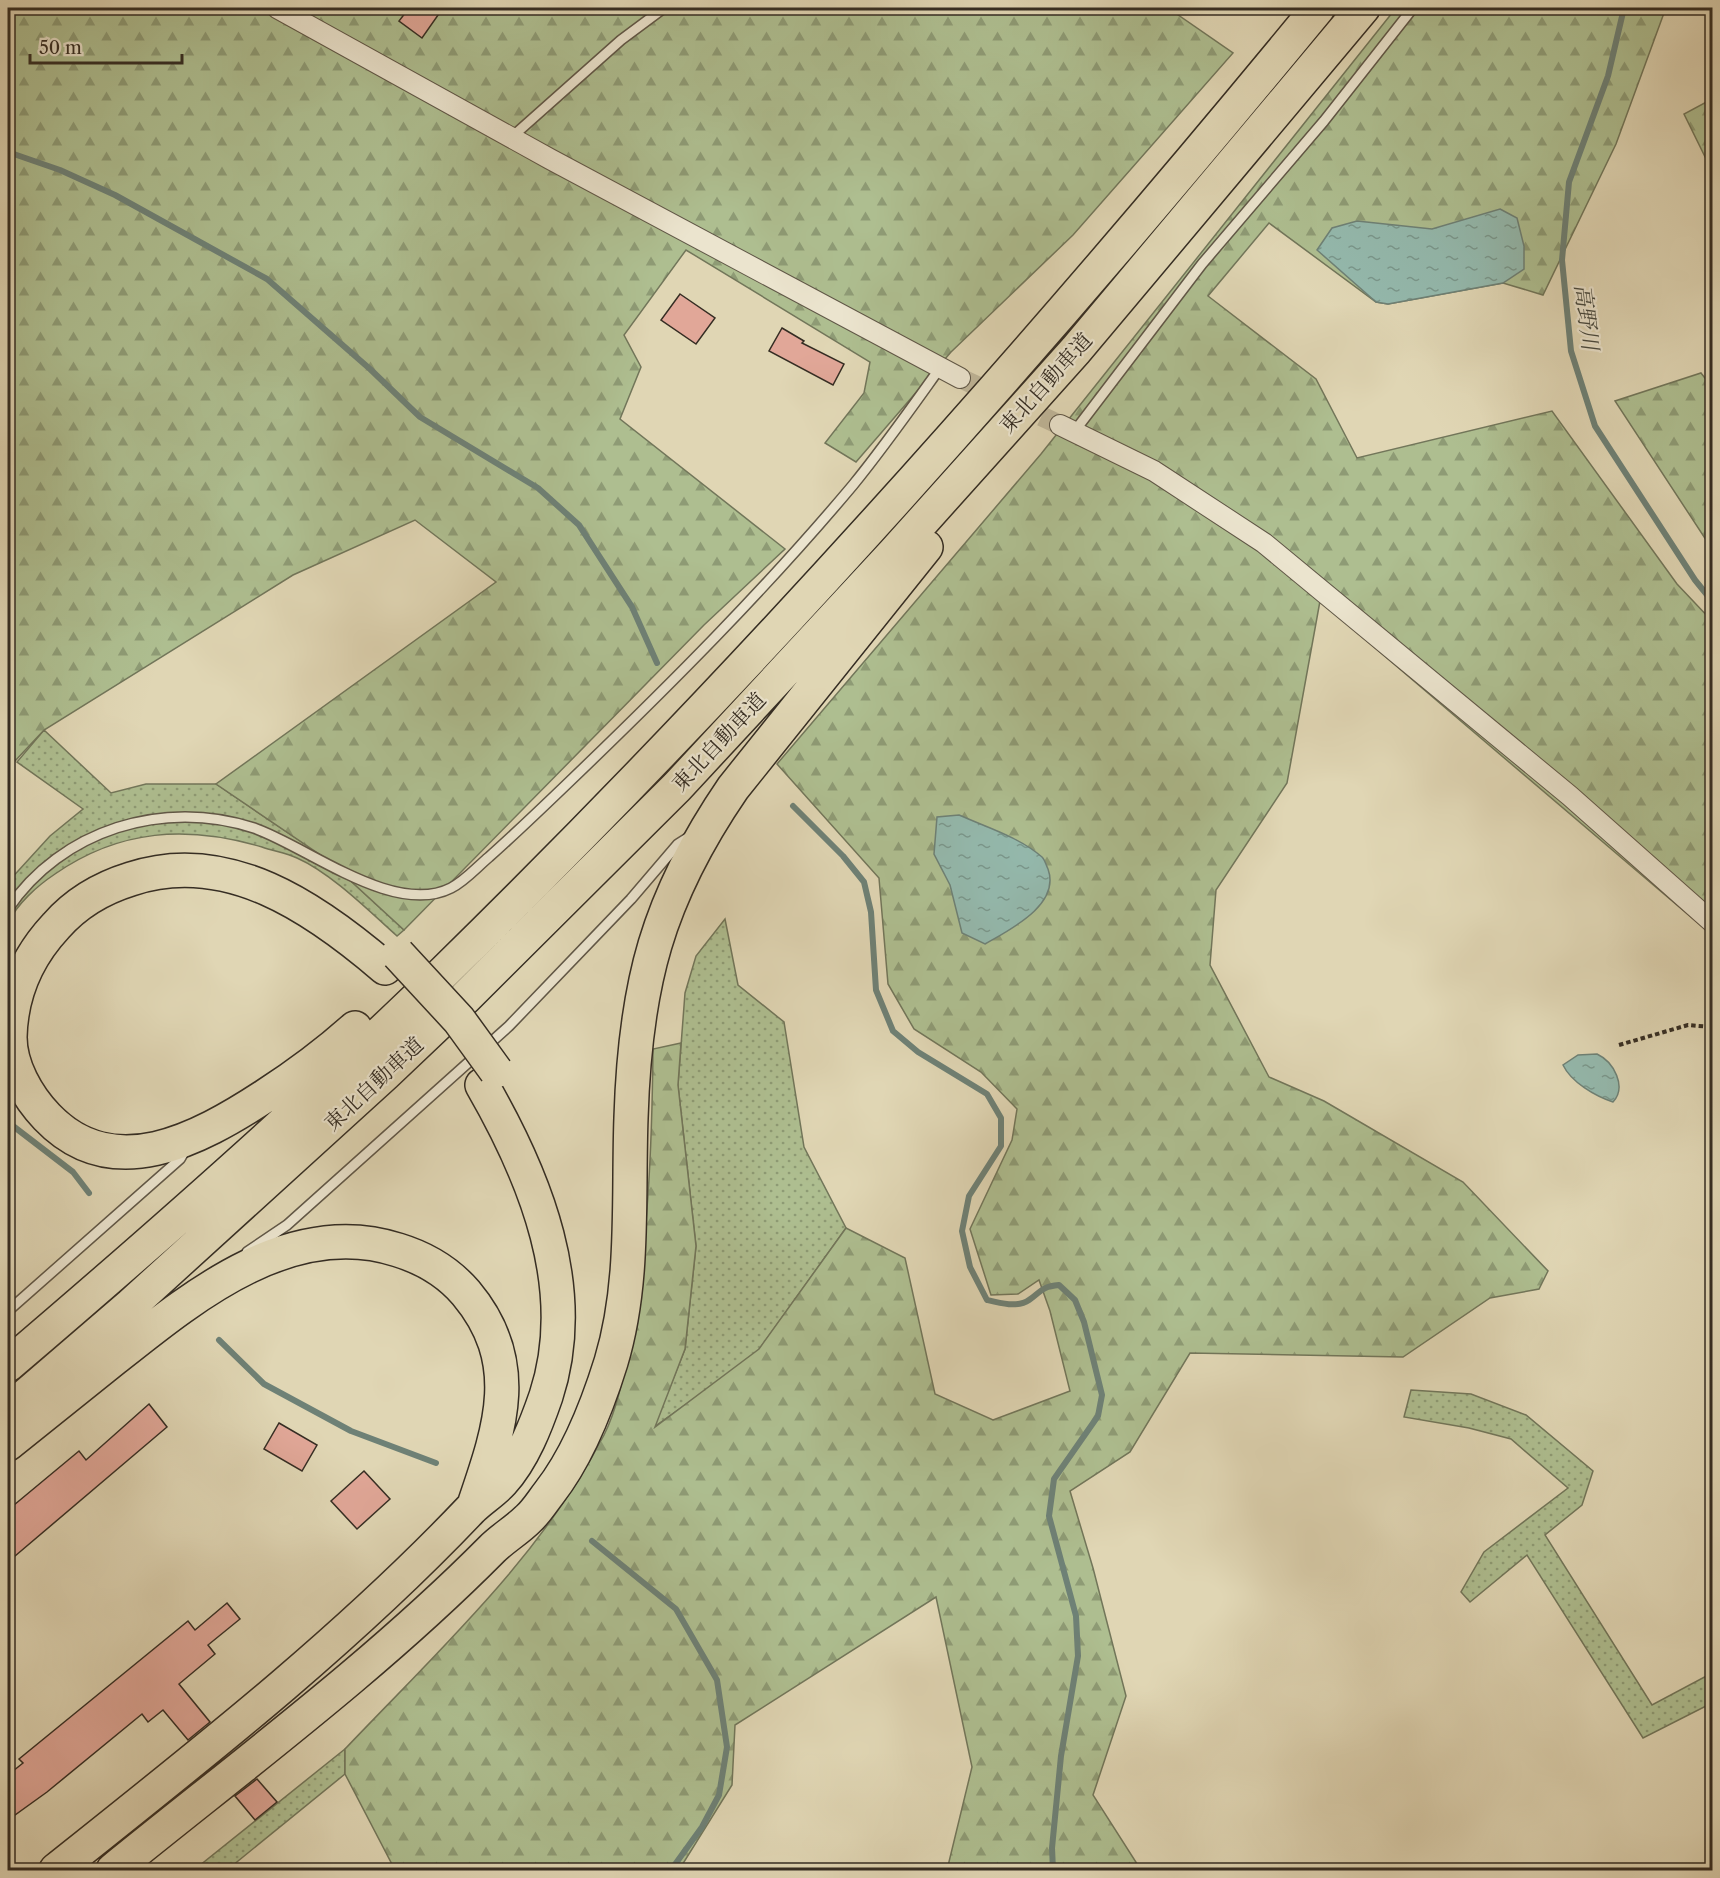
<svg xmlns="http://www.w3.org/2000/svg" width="1720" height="1878" font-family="'Libre Caslon Text','Noto Serif JP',serif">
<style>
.grass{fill:url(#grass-dots);stroke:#72765a;stroke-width:1.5}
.forest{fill:url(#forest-firs);stroke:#72765a;stroke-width:1.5}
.water{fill:url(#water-ripples);stroke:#6e8176;stroke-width:1.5}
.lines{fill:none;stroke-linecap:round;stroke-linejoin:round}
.stream{stroke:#6e8176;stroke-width:6}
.building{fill:#e1a798;stroke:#352d23;stroke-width:1.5}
.street-tunnel{stroke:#beb497;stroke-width:20;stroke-dasharray:20 10;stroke-linecap:butt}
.lane-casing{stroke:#605747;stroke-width:12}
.street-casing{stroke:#605747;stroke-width:22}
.highway-casing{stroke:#352d23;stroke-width:36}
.path{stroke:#352d23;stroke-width:4;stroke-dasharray:4.5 3;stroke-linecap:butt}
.lane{stroke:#ebe4ce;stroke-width:9}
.street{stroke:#ebe4ce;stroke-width:20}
.highway{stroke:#e0d6b4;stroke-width:33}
.highway-bridge-casing{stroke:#352d23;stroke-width:36;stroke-linecap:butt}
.highway-bridge{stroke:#e0d6b4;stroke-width:33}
.labels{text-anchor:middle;stroke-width:4.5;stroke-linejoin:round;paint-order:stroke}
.street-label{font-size:21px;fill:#352d23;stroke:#ebe4ce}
.water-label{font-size:22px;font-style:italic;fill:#48493f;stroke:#ebe4ce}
</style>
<defs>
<pattern id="grass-dots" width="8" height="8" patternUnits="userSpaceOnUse" patternTransform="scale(1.5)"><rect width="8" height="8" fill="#aebe90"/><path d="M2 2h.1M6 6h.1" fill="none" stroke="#8e9b75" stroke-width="1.8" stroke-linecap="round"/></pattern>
<pattern id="forest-firs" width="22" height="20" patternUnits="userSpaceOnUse" patternTransform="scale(1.5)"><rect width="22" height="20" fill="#aebe90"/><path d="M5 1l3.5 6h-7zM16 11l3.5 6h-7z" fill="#8e9b75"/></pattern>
<pattern id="water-ripples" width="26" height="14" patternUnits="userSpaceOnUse" patternTransform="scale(1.5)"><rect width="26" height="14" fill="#94b9ad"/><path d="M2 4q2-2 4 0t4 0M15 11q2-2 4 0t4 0" fill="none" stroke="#7a978c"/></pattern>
</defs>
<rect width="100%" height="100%" fill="#e0d6b4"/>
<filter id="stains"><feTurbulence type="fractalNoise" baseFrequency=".00333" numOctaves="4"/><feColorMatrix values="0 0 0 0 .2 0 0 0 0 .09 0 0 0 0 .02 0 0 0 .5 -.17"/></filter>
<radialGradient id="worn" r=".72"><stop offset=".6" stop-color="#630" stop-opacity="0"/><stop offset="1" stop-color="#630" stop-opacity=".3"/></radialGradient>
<path class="grass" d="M44 730 111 793 146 784H216L328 860 404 930 397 936C369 911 331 873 297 858 286 853 273 851 262 847 187 825 120 829 55 874 37 886 17 904 8 923V882L50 836 83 809 17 762Z
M725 919 738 985 784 1022 804 1147 846 1228 755 1355 654 1427 685 1349 696 1246 678 1085 685 993 696 956Z
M1411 1390 1471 1394 1526 1415 1593 1471 1582 1505 1545 1535 1652 1705 1712 1673V1703L1643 1738 1527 1555 1470 1602 1461 1592 1484 1552 1568 1488 1511 1439 1469 1428 1404 1417Z
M345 1749V1774L227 1870H194Z"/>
<path class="forest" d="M8 8H1168L1233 53 1073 235 951 352 856 462 825 443 864 393 870 362 686 250 624 335 641 367 620 419 785 549 704 625 404 930 328 860 216 784 496 582 415 520 293 575 44 730 14 762 8 764Z
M1396 8H1712V11L1664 13 1616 144 1543 295 1503 283 1388 304 1376 302 1269 223 1208 296 1316 379 1357 458 1552 411 1677 584 1712 621V935L1320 601 1287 783 1216 890 1210 965 1269 1077 1324 1101 1463 1182 1548 1271 1539 1289 1490 1298 1403 1357 1190 1353 1130 1452 1070 1491 1093 1568 1126 1696 1093 1795 1141 1870H947L972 1767 936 1597 735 1725 732 1785 679 1870H395L345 1774V1749C438 1651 541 1557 604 1435 618 1407 624 1373 630 1343 648 1246 652 1148 653 1049L681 1043 678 1085 696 1246 685 1349 655 1427 759 1349 846 1228 905 1258 935 1394 993 1420 1070 1391 1050 1311 1039 1280 1018 1294 991 1295 970 1229 1012 1140 1017 1109 981 1072 914 1029 888 984 879 878 777 764 1041 454Z
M1712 99V171L1684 114Z
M1701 373 1712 387V549L1615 401Z"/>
<path class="water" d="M1500 209 1517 218 1524 246V269L1503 283 1388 304 1376 302 1317 250 1332 228 1357 221 1432 229Z
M959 815C986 827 1019 837 1042 857 1045 860 1046 865 1048 869 1061 905 1009 930 985 944L962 933 950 885 934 854 937 817Z
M1597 1054C1614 1062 1627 1087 1613 1102 1595 1096 1571 1082 1563 1065L1578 1055Z"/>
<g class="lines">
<path class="stream" d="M1624 8 1608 76 1569 182 1562 260 1571 351 1595 426 1695 580 1712 601
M8 152 60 170 115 195 267 279 370 369 420 417 538 488 579 525 632 607 657 663
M793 806 843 856 864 882 871 912 876 990 893 1031 918 1052 987 1094 1001 1118V1146L969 1196 962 1231 970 1267 987 1300C999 1303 1018 1308 1029 1300 1043 1290 1041 1287 1059 1285L1075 1300 1084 1322 1102 1395 1098 1416 1054 1479 1049 1516 1076 1616 1078 1656 1061 1756 1052 1848 1053 1870
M13 1126 73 1172 89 1193
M219 1340 264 1384 351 1431 436 1463
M592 1541 676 1609 717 1680 727 1747 719 1795 702 1827 671 1870"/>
</g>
<path class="building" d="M409 8H443L422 38 399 21Z
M680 294 715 318 696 344 661 320Z
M782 328 804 341 802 343 844 364 833 385 769 351Z
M149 1404 167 1427 8 1562V1510L79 1451 86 1460Z
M279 1423 317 1445 302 1471 264 1449Z
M364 1471 390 1499 357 1529 331 1501Z
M227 1603 240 1619 208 1645 215 1654 179 1684 210 1722 188 1740 163 1710 148 1722 142 1714 47 1792 8 1820V1775L23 1763 19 1759 188 1621 195 1630Z
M257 1779 277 1802 255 1820 235 1796Z"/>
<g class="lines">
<path class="street-tunnel" d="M960 378 1060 425"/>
<defs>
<path id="lane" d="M513 136 621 40 664 8
M1074 432 1202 264 1324 121 1413 8
M8 909C61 830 164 798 254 828 308 847 394 917 451 888 465 881 477 867 489 857 516 833 542 808 568 783 668 687 765 590 853 485 884 447 912 407 940 368
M247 1252 287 1225 509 1026 631 899 678 844 689 837
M8 1311 180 1159 187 1147"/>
<path id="street" d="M277 8 550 159 960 378
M1060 425 1154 471 1264 543 1570 796 1712 922"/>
<path id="highway" d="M355 1028C327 1053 296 1076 265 1096 199 1139 113 1186 47 1117 27 1096 10 1066 10 1037 11 995 27 957 56 926 76 903 102 888 131 879 227 847 315 908 385 968
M8 1365C157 1238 305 1108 445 971 755 668 1043 343 1318 8
M8 1411 131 1305 385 1074 465 998 677 787 894 553 1076 350 1363 8
M8 1444C43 1416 79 1387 114 1359 192 1297 291 1215 398 1250 424 1258 448 1272 466 1293 523 1361 501 1426 475 1502
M56 1870C199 1756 345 1642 471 1509 481 1499 493 1492 502 1482 523 1459 536 1425 546 1396 581 1289 535 1177 482 1085
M113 1870C241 1766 376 1666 492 1549 503 1538 517 1530 528 1519 536 1512 542 1502 549 1493 578 1456 597 1407 611 1362 635 1283 628 1199 631 1118 635 985 657 899 733 788L926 547"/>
</defs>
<use href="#lane" class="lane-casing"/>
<use href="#street" class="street-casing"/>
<use href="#highway" class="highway-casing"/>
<path class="path" d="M1619 1045 1688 1025 1712 1027"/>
<use href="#lane" class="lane"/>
<use href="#street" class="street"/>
<use href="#highway" class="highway"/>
<defs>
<path id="highway-bridge" d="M398 954 459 1020 496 1071"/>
</defs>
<use href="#highway-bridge" class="highway-bridge-casing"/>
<use href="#highway-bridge" class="highway-bridge"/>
</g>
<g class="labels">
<g class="street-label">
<text transform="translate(1046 383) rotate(-48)" y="7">東北自動車道</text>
<text transform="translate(719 742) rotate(-47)" y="7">東北自動車道</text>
<text transform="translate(374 1084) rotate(-43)" y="7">東北自動車道</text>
</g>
<g class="water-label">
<text transform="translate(1587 317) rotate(83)" y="8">高野川</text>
</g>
</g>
<rect width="1720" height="1878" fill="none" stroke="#e0d6b4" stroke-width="30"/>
<rect x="9" y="9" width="1702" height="1860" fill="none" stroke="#352d23" stroke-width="3"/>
<rect x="15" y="15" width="1690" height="1848" fill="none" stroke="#352d23" stroke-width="1.5"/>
<path d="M30 54v9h152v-9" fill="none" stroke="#352d23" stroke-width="3"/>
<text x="39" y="54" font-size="18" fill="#352d23" stroke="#ebe4ce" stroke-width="4.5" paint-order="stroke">50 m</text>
<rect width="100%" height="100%" filter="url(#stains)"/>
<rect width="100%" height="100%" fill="url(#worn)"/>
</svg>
